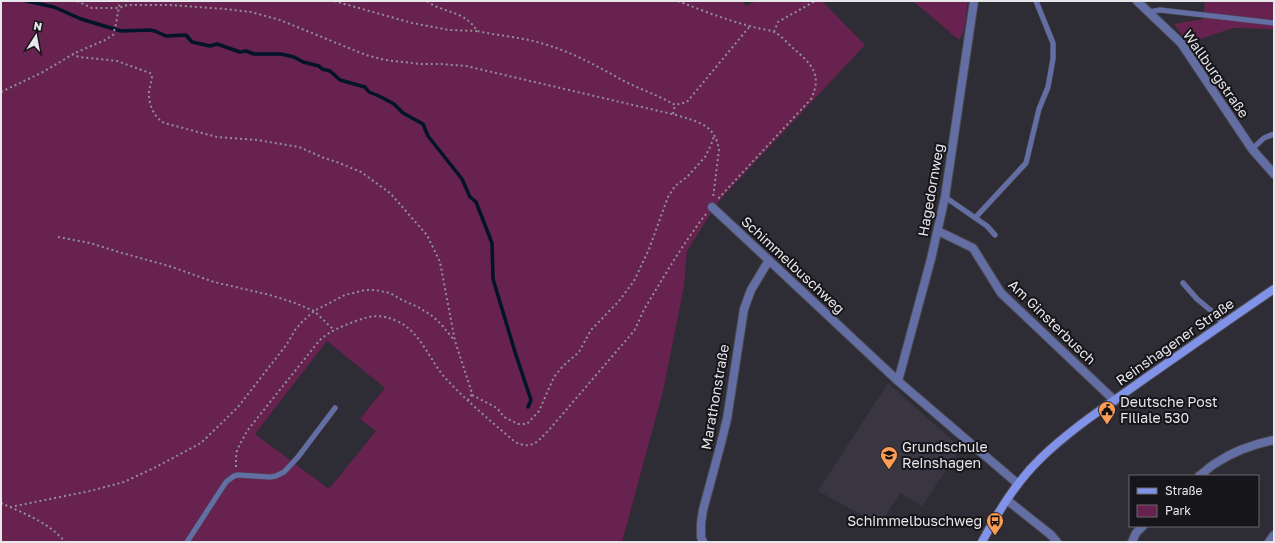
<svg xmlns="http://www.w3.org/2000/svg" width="1275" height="543" font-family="'Golos Text',sans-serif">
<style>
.built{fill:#393642}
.green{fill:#67224f;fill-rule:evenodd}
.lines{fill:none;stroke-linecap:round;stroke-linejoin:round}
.stream{stroke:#011429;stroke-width:3.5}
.lane-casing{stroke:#4c4a51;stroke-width:6}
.street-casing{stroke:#4c4a51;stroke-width:10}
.secondary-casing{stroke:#4c4a51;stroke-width:10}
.path{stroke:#919096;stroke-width:2;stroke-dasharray:2 3;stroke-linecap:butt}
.lane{stroke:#636fa4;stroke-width:5}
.street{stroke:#636fa4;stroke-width:8}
.secondary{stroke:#8193e8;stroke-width:8}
.labels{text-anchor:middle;stroke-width:4;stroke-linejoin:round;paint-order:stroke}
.street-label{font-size:14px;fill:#e7e6eb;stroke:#161519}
.poi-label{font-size:14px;fill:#e7e6eb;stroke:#161519;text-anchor:start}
</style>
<rect width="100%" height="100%" fill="#2e2c34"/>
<path class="built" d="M888 383 961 448 922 506 900 493 880 525 818 491Z"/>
<path class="green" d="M1 1H742L746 6 757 1H822L865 45 718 202 687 251 684 286 663 391 622 542H1ZM327 341 385 388 360 419 376 431 329 489 255 434Z
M913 1H968L964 31 959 40Z
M1205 1H1274V29L1233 28 1188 43 1174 24 1203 19Z"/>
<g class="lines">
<path class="stream" d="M26 1 54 7 81 19 121 31 149 30 155 31 166 36 186 35 192 42 210 46 217 44 240 52 246 51 254 54H281L294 57 303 62 319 66 322 69 330 71 340 80 365 87 369 92 379 96 394 104 403 113 423 124 428 136 462 179 470 197 476 202 492 243 493 279 515 352 531 400 528 407"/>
<defs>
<path id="lane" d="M1149 12 1160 10 1274 23
M1252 149 1264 138 1274 134
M945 197 987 226 995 235
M975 218 1026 163 1039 109 1048 87 1053 59V43L1036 1
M1183 283 1197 299 1214 313 1223 324
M187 542 226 482 234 476 238 475 270 477 276 476 284 472 298 457 335 408"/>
<path id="street" d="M1137 1 1181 43 1252 149 1274 174
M712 207 898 381 1018 484
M938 231 973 248 1001 293 1115 401
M898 381 931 259 945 197 974 1
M1199 476C1205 472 1210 466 1216 463 1234 451 1254 444 1274 440
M1007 500 1051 535 1057 542
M703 542 701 537V523L703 510 720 447 727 419 744 309 751 290 769 260
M1132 542 1136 533 1143 526
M1269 542 1274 535"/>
<path id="secondary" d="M982 542C998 512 1016 482 1041 458 1073 427 1111 403 1147 377 1189 348 1231 318 1274 289"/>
</defs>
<use href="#lane" class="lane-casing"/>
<use href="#street" class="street-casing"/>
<use href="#secondary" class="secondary-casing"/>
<path class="path" d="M77 1 92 8H119L127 5H170L225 9 251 12 280 20 366 55 385 60 421 64H441L466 66 676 115C698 122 715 124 719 150L713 198
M334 1 412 23 449 30 477 31
M427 1C444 14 465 10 477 31 499 36 522 37 544 44 572 52 597 66 622 80 639 89 658 95 675 105L687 102 750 26
M678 1C701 10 726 20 750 26 758 29 767 29 774 32 781 35 787 43 793 48 811 64 823 74 811 99L717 200
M774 32 778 22 815 1
M72 54 79 57 117 61 150 73 152 75C152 81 150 86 149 91 148 104 154 117 164 123L217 137 257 140 299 147 324 158 337 162 361 172 390 193 427 235 440 262 455 341 471 390 472 394 468 400
M1 92 43 72 75 53 105 40 113 35 116 24 120 1
M673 114 675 105
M58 237 90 243 122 253 169 266 214 282 270 295 295 303 314 311 334 330
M472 395 497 408 504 417 518 424H527L539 411 554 377 563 366 579 352 591 330 619 301 634 281 649 249 668 197 675 186 687 177 705 157 711 145 714 136
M236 467V458L237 450 247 431 319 341C329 331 343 326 356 321 372 315 381 314 397 321 423 333 430 364 450 383 470 404 493 423 515 442 532 450 537 442 548 431L634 331C639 322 642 312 648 303 666 273 684 242 706 214
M1 503C23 513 50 523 65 542
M10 507 90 491 124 482 156 467 201 443 238 407 287 344 295 330 302 322 314 311 345 295 365 290H375L390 293 402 300 418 307 431 315 441 324 454 340"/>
<use href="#lane" class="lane"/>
<use href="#street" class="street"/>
<use href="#secondary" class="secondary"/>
</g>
<defs>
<symbol id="civic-pin" viewBox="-11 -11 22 30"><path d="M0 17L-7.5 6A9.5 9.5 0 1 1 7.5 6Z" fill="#fd9c55" stroke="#161519"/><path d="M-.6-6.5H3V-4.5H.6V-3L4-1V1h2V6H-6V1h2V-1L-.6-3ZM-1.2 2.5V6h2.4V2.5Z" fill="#111"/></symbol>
<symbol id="school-pin" viewBox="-11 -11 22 30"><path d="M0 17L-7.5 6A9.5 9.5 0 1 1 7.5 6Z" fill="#fd9c55" stroke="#161519"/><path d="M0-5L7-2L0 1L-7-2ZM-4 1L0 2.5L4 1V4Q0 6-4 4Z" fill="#111"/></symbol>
<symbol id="bus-pin" viewBox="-11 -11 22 30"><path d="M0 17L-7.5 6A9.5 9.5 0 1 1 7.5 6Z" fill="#fd9c55" stroke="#161519"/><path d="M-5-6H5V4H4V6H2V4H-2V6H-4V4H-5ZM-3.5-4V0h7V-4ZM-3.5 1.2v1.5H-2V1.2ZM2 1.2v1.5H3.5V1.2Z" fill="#111"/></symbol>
</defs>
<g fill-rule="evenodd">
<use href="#civic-pin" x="1097" y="400" width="20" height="27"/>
<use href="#school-pin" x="879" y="445" width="20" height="27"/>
<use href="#bus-pin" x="985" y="511" width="20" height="27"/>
</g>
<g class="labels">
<g class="street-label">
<text transform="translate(1216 74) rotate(55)" y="5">Wallburgstraße</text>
<text transform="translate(931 190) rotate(-80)" y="5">Hagedornweg</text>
<text transform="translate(793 265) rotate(43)" y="5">Schimmelbuschweg</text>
<text transform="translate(1052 322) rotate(44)" y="5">Am Ginsterbusch</text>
<text transform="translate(1175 342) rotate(-35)" y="5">Reinshagener Straße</text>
<text transform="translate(715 397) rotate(-80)" y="5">Marathonstraße</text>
</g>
<g class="poi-label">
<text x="1120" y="407">Deutsche Post<tspan x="1120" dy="16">Filiale 530</tspan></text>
<text x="902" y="452">Grundschule<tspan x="902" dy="16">Reinshagen</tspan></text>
<text x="982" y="526" text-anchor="end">Schimmelbuschweg</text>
</g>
</g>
<rect width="1275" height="543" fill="none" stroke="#e7e6eb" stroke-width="4"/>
<rect x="1129" y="475" width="130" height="52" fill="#161519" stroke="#6a696d"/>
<rect x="1137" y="488" width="20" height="6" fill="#8193e8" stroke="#6a696d"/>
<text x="1165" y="495" font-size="12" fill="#e7e6eb">Straße</text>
<rect x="1137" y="505" width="20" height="12" fill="#67224f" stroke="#6a696d"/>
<text x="1165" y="515" font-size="12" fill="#e7e6eb">Park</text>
<g transform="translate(36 36) rotate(11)" stroke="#161519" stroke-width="3" paint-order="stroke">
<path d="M0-3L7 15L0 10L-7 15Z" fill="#e7e6eb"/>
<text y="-6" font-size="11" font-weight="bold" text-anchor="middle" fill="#e7e6eb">N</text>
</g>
</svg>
